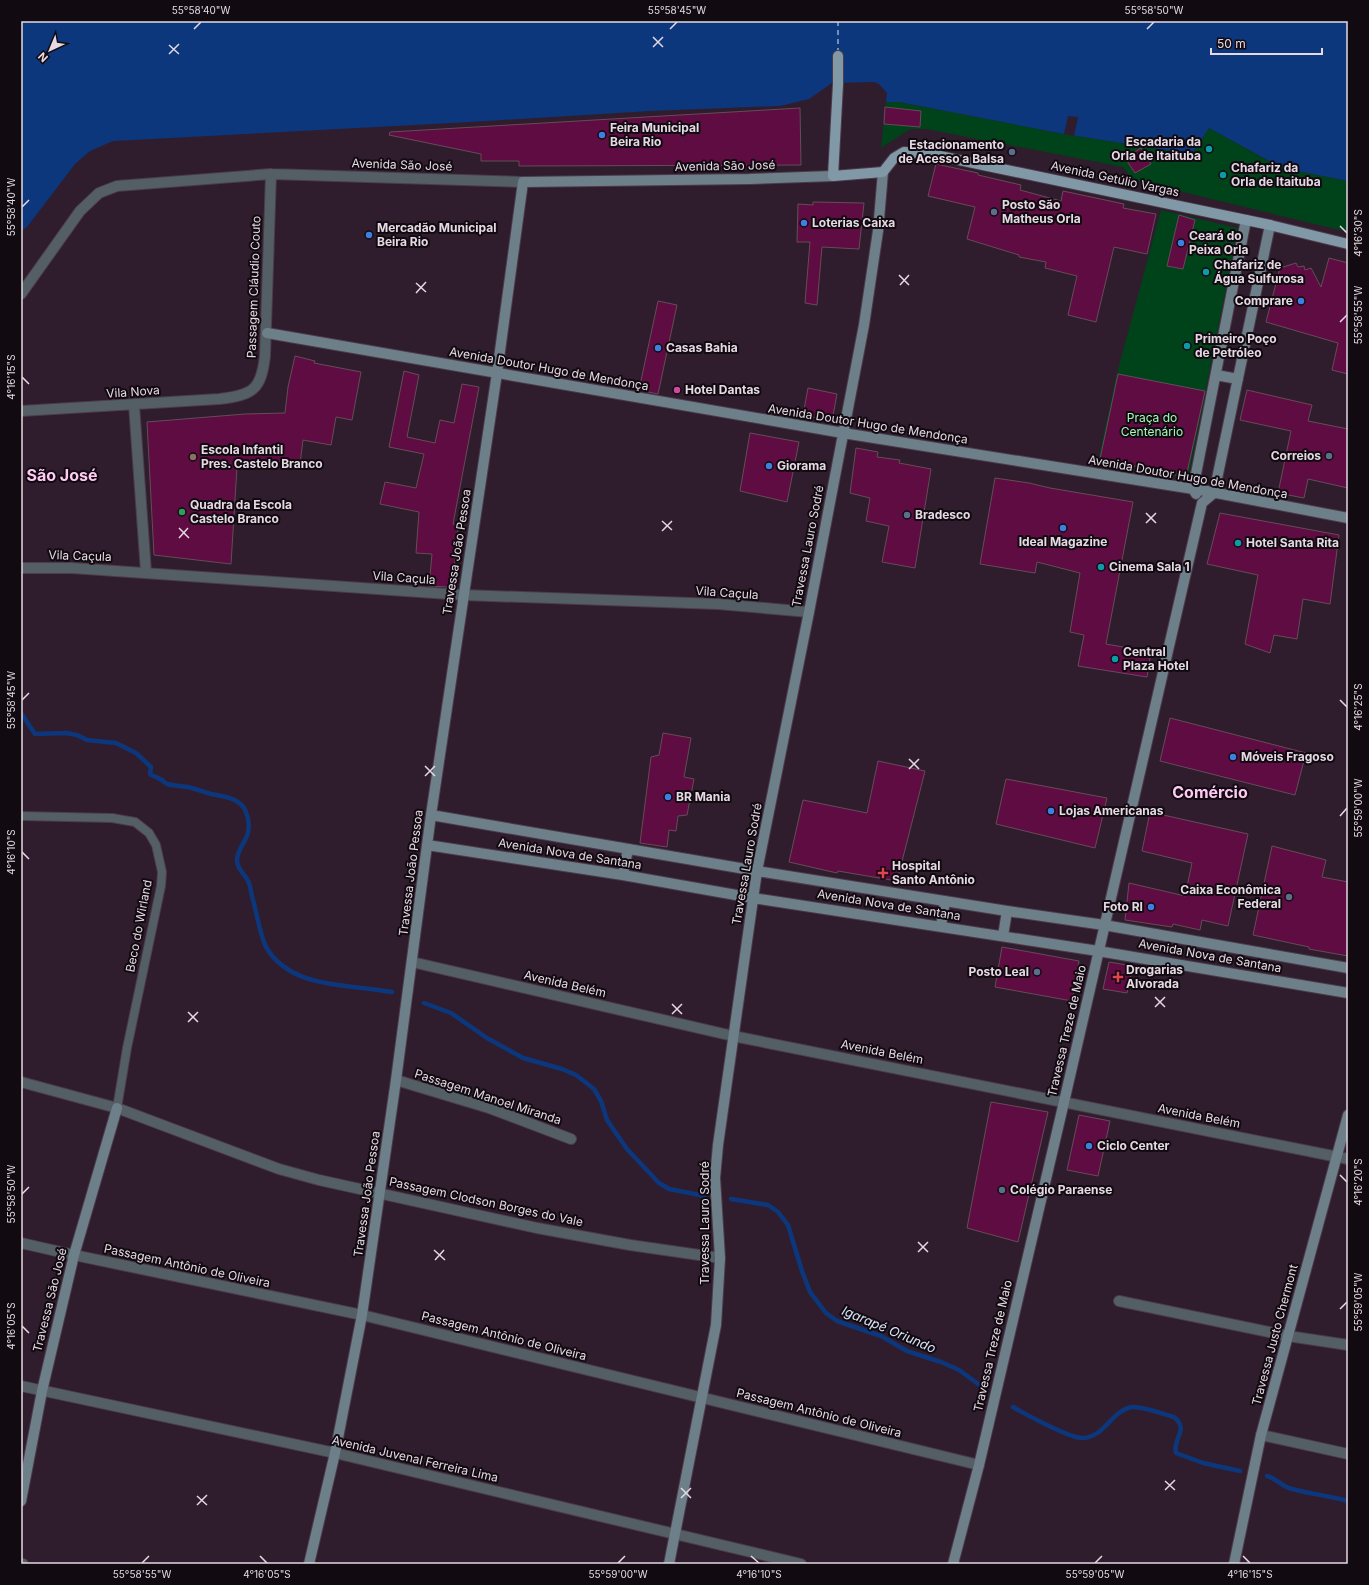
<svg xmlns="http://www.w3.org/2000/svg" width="1369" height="1585" font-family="Inter,sans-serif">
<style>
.green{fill:#00421a}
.water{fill:#0c377c}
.pier{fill:#2f1d2d}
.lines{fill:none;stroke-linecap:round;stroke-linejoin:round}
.stream{stroke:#0c377c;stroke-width:4.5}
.ferry{stroke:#d7e4f8;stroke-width:1;stroke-dasharray:5 4;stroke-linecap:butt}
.building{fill:#5e0c41;stroke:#654c59}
.lane-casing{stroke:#4c3b4a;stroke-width:10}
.street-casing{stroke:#4c3b4a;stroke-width:12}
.secondary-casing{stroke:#4c3b4a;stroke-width:12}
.primary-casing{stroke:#4c3b4a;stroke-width:12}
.lane{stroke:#535f65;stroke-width:8}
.street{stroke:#535f65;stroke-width:10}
.secondary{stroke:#6d808a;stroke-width:10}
.primary{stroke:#8199a6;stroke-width:10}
.ticks{fill:none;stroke:#e5d9e3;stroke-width:1.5}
.shop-dot{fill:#3f7fe0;stroke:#120a11;stroke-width:1.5}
.culture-dot{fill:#0f9aa8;stroke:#120a11;stroke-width:1.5}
.service-dot{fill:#5c6f8a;stroke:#120a11;stroke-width:1.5}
.hotel-dot{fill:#d1479c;stroke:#120a11;stroke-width:1.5}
.education-dot{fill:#8d6e63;stroke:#120a11;stroke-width:1.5}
.leisure-dot{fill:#2e9e5b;stroke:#120a11;stroke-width:1.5}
.health-dot{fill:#e0444e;stroke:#120a11;stroke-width:1.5}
.labels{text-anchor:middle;stroke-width:4;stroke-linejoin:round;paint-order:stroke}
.poi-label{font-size:12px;font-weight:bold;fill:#e5d9e3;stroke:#120a11;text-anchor:start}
.street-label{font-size:12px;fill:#e5d9e3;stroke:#120a11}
.park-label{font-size:12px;fill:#a4fab7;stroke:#120a11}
.water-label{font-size:13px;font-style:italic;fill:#d7e4f8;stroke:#120a11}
.district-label{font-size:16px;font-weight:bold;fill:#fecaf4;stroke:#120a11}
.neatline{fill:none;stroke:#e5d9e3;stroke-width:1.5}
.ticks-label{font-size:10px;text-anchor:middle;fill:#e5d9e3}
</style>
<rect width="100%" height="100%" fill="#2f1d2d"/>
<path class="green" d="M886 102H899L1064 134 1192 154 1209 128 1281 168 1348 181V232L1133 180 1123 167 926 129H910L881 148Z
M1161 210 1238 228 1188 479 1098 460 1117 373Z"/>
<path class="water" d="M21 21H1348V181L1282 168 1209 128 1192 154 1064 134 899 102H886L887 93 880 85 875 82 832 83 809 99 780 106 650 111 470 122 113 141 90 151 75 164 27 227 21 231Z"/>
<path class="pier" d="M1068 116 1078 117 1074 136 1064 134Z"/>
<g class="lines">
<path class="stream" d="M21 713 35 734 66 733 77 735 87 740 116 743 136 753 151 767 150 774C153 777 156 776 160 779 163 780 165 783 167 784 173 786 182 786 188 787 196 789 204 792 211 794 223 796 237 798 244 808 246 811 247 815 248 819 252 839 239 843 237 859 236 869 246 875 249 883 251 888 251 895 253 900 257 914 260 935 266 947 291 990 351 984 392 992
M424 1003 451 1013 487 1038 523 1058 562 1069 576 1075 594 1089 601 1101 607 1120 627 1149 659 1183 669 1189 705 1196
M731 1199 768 1205 778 1212 788 1225 802 1271 810 1292 826 1313 837 1321 881 1336 907 1351 941 1362 959 1370 981 1386
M1013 1407C1025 1414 1071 1439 1083 1438 1105 1437 1112 1410 1132 1407 1142 1406 1163 1414 1174 1417 1190 1430 1172 1438 1176 1453L1203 1463 1240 1471
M1267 1476C1276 1478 1282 1487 1292 1489 1311 1494 1330 1496 1348 1501"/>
<path class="ferry" d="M838 21V52"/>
</g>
<path class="building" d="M885 107 921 111 920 127 884 124Z
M800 108 801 165 519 166V161H481V154L389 135 390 132Z
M1141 148 1151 164 1135 173 1125 158Z
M936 164 978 173V175L1021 185 1020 190 1061 201 1063 191 1124 204 1123 208 1156 214 1147 254 1114 247 1096 322 1068 315 1077 276 1045 268 1046 262 1019 257V255L967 239 975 207 928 196Z
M813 202 864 203 859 249 822 247 817 305 805 303 810 242H797L798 204 813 205Z
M1179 215 1195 220 1183 269 1167 266Z
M1329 258 1348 263V374L1332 370 1338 343 1266 322 1280 268 1296 263 1298 267 1304 266 1305 270 1311 268 1321 287Z
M658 301 677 305 658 394 639 390Z
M295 356 315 361 314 363 361 372 352 420 336 417 331 445 303 440 300 464 273 461V466L237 467 231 564 154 555 147 422 245 414 285 413 288 387Z
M404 371 419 375 407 437 435 443 440 420 454 423 462 384 479 387 453 524 458 525 453 584 448 587 429 586 432 554 416 553 419 512 380 504 385 482 416 488 424 454 389 447Z
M1118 374 1205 391 1186 477 1100 459Z
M808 388 837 394 832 421 803 415Z
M1247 390 1312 405 1308 421 1348 429V488L1308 479 1304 498 1278 493 1291 431 1240 420Z
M750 433 799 442 787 502 740 491Z
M856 448 878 452 877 457 900 460 899 463 931 469 915 568 882 562 889 526 866 521 870 498 850 493Z
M995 478 1029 483 1050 488 1133 502 1106 644 1151 652 1147 677 1078 666 1084 635 1070 632 1080 573 1037 562 1035 573 980 564Z
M1220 513 1339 535 1330 604 1303 599 1297 639 1274 635 1270 653 1245 644 1258 575 1207 564Z
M1170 718 1306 753 1295 795 1160 761Z
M663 733 691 738 684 777 694 779 687 815 678 816 676 831 669 830 667 847 640 843 651 757 659 755Z
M878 761 925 771 897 881 838 871 837 873 789 862 803 800 867 813Z
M1006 779 1107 798 1095 848 996 824Z
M1150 812 1248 834 1228 926 1202 920 1200 930 1173 924 1172 927 1125 920 1129 883 1185 896 1192 863 1142 851Z
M1272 846 1326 860 1322 877 1348 882V956L1309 949V947L1253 935Z
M1002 947 1079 961 1072 1001 995 987Z
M1109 962 1133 966 1127 993 1103 989Z
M991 1102 1048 1112 1018 1242 967 1228Z
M1079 1115 1110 1121 1098 1176 1067 1170Z"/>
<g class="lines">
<defs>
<path id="lane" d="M21 816 112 818 135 822 149 833 156 845 162 872 161 886 127 1048 117 1108"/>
<path id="street" d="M21 294 80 211 99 193 117 186 271 174 523 182
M134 405 146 572
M21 411 219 399C253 395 261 390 265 356L271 174
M21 568H72L463 595 718 604 809 612
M412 962 733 1036 1348 1159
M396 1080 489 1108 571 1139
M21 1082 117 1108 279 1169 319 1180 537 1228 630 1245 720 1258
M21 1243 74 1255 362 1315 979 1465
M1119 1301 1288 1336 1348 1345
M21 1386 335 1453 801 1564
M1261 1435 1348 1454
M21 1564H23"/>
<path id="secondary" d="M267 333 843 433 1206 491 1348 518
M1216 375 1238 379
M1196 494 1193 489 1246 220
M431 815 757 871 1007 911 1104 925 1348 968
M427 845 623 875 753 898 1098 951 1348 993
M623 875 628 849
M941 926 945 901
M1003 936 1007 911
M21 1501 42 1391 74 1255 117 1108
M309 1564 335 1453 362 1315 396 1080 431 815 497 373 523 182 749 179 833 176
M669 1564 716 1325 720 1258 715 1178 718 1145 757 871 809 612 864 325 878 231 883 172
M953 1564 979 1465 1064 1102 1202 503 1214 493 1270 225
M1234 1564 1261 1435 1348 1115"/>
<path id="primary" d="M838 56V84L833 176 883 172 894 158 904 152 935 155 1270 225 1348 244"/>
</defs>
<use href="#lane" class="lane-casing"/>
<use href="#street" class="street-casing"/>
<use href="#secondary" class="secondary-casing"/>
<use href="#primary" class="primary-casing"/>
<use href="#lane" class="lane"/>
<use href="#street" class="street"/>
<use href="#secondary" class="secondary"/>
<use href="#primary" class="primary"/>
</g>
<path class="ticks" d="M194 29 201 22M670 29 677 22M1147 29 1154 22M653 37 663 47M169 45 179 54M653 47 663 37M169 54 179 44M22 207 29 200M1340 226 1347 233M899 275 909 285M416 283 426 292M900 285 909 275M416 293 426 282M1340 322 1347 315M22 377 29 384M1146 513 1156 523M662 521 672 530M1146 523 1156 513M179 528 189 538M662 531 672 521M179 538 188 528M22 700 29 693M1340 700 1347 707M909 759 919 769M425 766 435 776M909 769 919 759M425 776 435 766M1340 816 1347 808M22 852 29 859M1155 997 1165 1007M672 1004 682 1014M1155 1007 1165 997M188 1012 198 1022M672 1014 682 1004M188 1022 198 1012M1340 1175 1347 1182M22 1194 29 1187M918 1242 928 1252M434 1250 445 1260M918 1252 928 1242M435 1260 444 1250M1340 1309 1347 1302M22 1326 29 1333M1165 1481 1175 1490M681 1488 691 1498M1165 1490 1175 1480M197 1496 207 1505M681 1498 691 1488M197 1505 207 1495M260 1556 267 1563M751 1556 759 1563M1243 1556 1250 1563M142 1563 149 1556M618 1563 625 1556M1095 1563 1102 1556"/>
<g class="shop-dot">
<circle cx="602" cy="135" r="4"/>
<circle cx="804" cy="223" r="4"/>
<circle cx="369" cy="235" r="4"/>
<circle cx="1181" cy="243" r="4"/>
<circle cx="1301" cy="301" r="4"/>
<circle cx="658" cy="348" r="4"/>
<circle cx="769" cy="466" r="4"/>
<circle cx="1063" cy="528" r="4"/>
<circle cx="1233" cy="757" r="4"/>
<circle cx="668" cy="797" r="4"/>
<circle cx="1051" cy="811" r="4"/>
<circle cx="1151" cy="907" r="4"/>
<circle cx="1089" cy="1146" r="4"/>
</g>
<g class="culture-dot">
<circle cx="1209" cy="149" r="4"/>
<circle cx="1223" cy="175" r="4"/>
<circle cx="1206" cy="272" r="4"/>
<circle cx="1187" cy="346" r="4"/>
<circle cx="1238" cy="543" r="4"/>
<circle cx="1101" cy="567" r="4"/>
<circle cx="1115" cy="659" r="4"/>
</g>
<g class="service-dot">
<circle cx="1012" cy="152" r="4"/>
<circle cx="994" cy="212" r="4"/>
<circle cx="1329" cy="456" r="4"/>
<circle cx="907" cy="515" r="4"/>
<circle cx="1289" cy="897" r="4"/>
<circle cx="1037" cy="972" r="4"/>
<circle cx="1002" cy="1190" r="4"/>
</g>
<circle class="hotel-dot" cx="677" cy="390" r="4"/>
<circle class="education-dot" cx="193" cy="457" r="4"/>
<circle class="leisure-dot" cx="182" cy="512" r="4"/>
<g class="health-dot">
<path d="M881 867h4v4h4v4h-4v4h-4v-4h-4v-4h4z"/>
<path d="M1116 971h4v4h4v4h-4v4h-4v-4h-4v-4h4z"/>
</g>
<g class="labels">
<g class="poi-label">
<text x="610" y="132">Feira Municipal<tspan x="610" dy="14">Beira Rio</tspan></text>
<text x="1201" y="146" text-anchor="end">Escadaria da<tspan x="1201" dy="14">Orla de Itaituba</tspan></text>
<text x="1004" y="149" text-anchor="end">Estacionamento<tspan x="1004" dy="14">de Acesso a Balsa</tspan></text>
<text x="1231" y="172">Chafariz da<tspan x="1231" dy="14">Orla de Itaituba</tspan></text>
<text x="1002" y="209">Posto São<tspan x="1002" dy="14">Matheus Orla</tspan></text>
<text x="812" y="227">Loterias Caixa</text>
<text x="377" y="232">Mercadão Municipal<tspan x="377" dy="14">Beira Rio</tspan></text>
<text x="1189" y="240">Ceará do<tspan x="1189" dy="14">Peixa Orla</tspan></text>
<text x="1214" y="269">Chafariz de<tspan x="1214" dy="14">Água Sulfurosa</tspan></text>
<text x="1293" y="305" text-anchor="end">Comprare</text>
<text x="1195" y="343">Primeiro Poço<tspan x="1195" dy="14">de Petróleo</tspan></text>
<text x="666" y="352">Casas Bahia</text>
<text x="685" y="394">Hotel Dantas</text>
<text x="201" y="454">Escola Infantil<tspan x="201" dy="14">Pres. Castelo Branco</tspan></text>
<text x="1321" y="460" text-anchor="end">Correios</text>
<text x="777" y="470">Giorama</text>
<text x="190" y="509">Quadra da Escola<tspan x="190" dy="14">Castelo Branco</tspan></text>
<text x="915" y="519">Bradesco</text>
<text x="1063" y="546" text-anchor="middle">Ideal Magazine</text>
<text x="1246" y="547">Hotel Santa Rita</text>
<text x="1109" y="571">Cinema Sala 1</text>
<text x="1123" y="656">Central<tspan x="1123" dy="14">Plaza Hotel</tspan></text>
<text x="1241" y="761">Móveis Fragoso</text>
<text x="676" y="801">BR Mania</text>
<text x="1059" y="815">Lojas Americanas</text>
<text x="892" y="870">Hospital<tspan x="892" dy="14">Santo Antônio</tspan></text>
<text x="1281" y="894" text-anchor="end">Caixa Econômica<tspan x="1281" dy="14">Federal</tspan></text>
<text x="1143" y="911" text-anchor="end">Foto RI</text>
<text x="1126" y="974">Drogarias<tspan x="1126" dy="14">Alvorada</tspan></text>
<text x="1029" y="976" text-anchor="end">Posto Leal</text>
<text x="1097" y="1150">Ciclo Center</text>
<text x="1010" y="1194">Colégio Paraense</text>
</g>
<g class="street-label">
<text transform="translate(402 165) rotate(2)" y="4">Avenida São José</text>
<text transform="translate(725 166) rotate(-1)" y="4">Avenida São José</text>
<text transform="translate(1115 179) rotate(12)" y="4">Avenida Getúlio Vargas</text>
<text transform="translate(254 287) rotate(-88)" y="4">Passagem Cláudio Couto</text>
<text transform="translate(549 369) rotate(10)" y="4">Avenida Doutor Hugo de Mendonça</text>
<text transform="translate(133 392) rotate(-4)" y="4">Vila Nova</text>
<text transform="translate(868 424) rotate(9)" y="4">Avenida Doutor Hugo de Mendonça</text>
<text transform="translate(1188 477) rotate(10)" y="4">Avenida Doutor Hugo de Mendonça</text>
<text transform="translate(808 546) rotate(-79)" y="4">Travessa Lauro Sodré</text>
<text transform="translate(457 552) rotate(-81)" y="4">Travessa João Pessoa</text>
<text transform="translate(80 556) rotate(2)" y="4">Vila Caçula</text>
<text transform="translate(404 578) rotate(4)" y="4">Vila Caçula</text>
<text transform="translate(727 593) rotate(4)" y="4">Vila Caçula</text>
<text transform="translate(570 854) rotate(9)" y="4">Avenida Nova de Santana</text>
<text transform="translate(747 864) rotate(-80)" y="4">Travessa Lauro Sodré</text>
<text transform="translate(411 873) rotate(-83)" y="4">Travessa João Pessoa</text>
<text transform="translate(889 905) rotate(9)" y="4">Avenida Nova de Santana</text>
<text transform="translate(139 926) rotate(-79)" y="4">Beco do Wirland</text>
<text transform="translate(1210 956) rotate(10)" y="4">Avenida Nova de Santana</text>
<text transform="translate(565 984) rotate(13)" y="4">Avenida Belém</text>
<text transform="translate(1067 1031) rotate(-77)" y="4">Travessa Treze de Maio</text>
<text transform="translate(882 1052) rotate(11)" y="4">Avenida Belém</text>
<text transform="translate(488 1097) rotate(18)" y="4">Passagem Manoel Miranda</text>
<text transform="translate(1199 1116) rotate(11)" y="4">Avenida Belém</text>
<text transform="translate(367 1194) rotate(-82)" y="4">Travessa João Pessoa</text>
<text transform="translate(486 1202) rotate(12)" y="4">Passagem Clodson Borges do Vale</text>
<text transform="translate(705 1223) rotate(-90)" y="4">Travessa Lauro Sodré</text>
<text transform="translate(187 1266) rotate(12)" y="4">Passagem Antônio de Oliveira</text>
<text transform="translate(50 1300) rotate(-76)" y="4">Travessa São José</text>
<text transform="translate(1275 1335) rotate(-75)" y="4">Travessa Justo Chermont</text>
<text transform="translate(504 1336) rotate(14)" y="4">Passagem Antônio de Oliveira</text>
<text transform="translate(993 1346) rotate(-77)" y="4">Travessa Treze de Maio</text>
<text transform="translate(819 1413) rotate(14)" y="4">Passagem Antônio de Oliveira</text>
<text transform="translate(415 1459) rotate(13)" y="4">Avenida Juvenal Ferreira Lima</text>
</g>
<g class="park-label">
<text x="1152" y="422">Praça do<tspan x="1152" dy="14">Centenário</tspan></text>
</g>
<g class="water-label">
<text transform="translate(889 1329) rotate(23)" y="5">Igarapé Oriundo</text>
</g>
<g class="district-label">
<text x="62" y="481">São José</text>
<text x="1210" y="798">Comércio</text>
</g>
</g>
<rect width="1369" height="1585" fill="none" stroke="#120a11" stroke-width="44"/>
<g transform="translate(50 50) rotate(224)" stroke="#120a11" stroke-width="3" paint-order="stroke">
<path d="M0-3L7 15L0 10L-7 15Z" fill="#e5d9e3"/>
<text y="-6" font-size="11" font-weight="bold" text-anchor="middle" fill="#e5d9e3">N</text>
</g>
<path d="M1211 48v6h111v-6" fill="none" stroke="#e5d9e3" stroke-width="2"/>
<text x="1217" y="48" font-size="12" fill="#e5d9e3" stroke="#120a11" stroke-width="3" paint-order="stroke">50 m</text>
<rect x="22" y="22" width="1325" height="1541" class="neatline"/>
<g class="ticks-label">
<text x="201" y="14">55°58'40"W</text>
<text x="677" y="14">55°58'45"W</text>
<text x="1154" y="14">55°58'50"W</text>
<text transform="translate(11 207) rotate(-90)" y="4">55°58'40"W</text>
<text transform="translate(1358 233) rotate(-90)" y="4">4°16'30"S</text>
<text transform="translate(1358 315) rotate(-90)" y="4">55°58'55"W</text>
<text transform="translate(11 377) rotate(-90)" y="4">4°16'15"S</text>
<text transform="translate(11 700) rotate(-90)" y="4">55°58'45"W</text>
<text transform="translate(1358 707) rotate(-90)" y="4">4°16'25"S</text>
<text transform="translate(1358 808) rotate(-90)" y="4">55°59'00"W</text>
<text transform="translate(11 852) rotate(-90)" y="4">4°16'10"S</text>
<text transform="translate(1358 1182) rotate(-90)" y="4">4°16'20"S</text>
<text transform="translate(11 1194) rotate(-90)" y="4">55°58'50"W</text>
<text transform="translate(1358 1302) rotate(-90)" y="4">55°59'05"W</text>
<text transform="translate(11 1326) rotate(-90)" y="4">4°16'05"S</text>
<text x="142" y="1578">55°58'55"W</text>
<text x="267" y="1578">4°16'05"S</text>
<text x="618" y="1578">55°59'00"W</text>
<text x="759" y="1578">4°16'10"S</text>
<text x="1095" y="1578">55°59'05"W</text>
<text x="1250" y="1578">4°16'15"S</text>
</g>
</svg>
